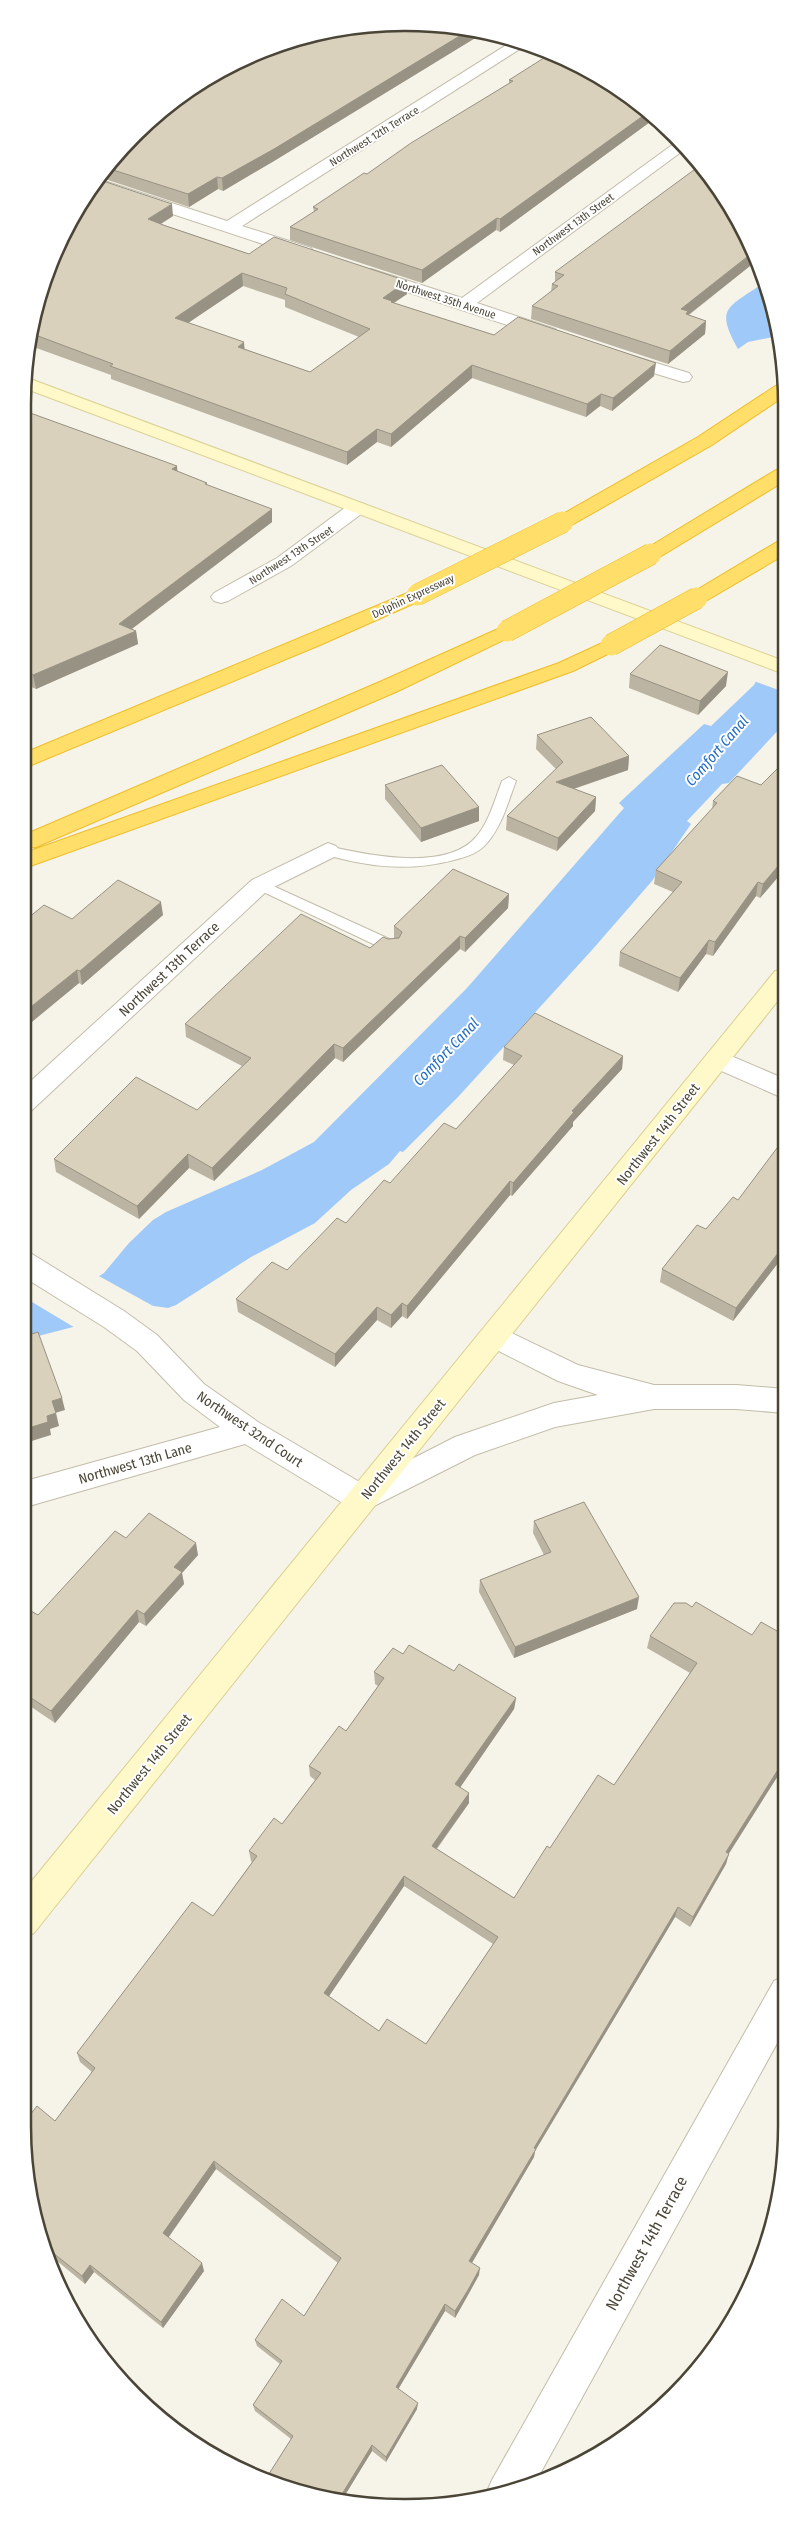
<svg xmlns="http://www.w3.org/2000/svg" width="809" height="2530" font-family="'Fira Sans Condensed',sans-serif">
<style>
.water{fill:#9fc9f8}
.pier{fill:#f6f3e8}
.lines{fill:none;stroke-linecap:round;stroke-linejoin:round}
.lane-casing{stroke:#c3bdaa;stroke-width:2}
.street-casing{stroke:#c3bdaa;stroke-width:2}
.secondary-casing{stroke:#dad093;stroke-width:2}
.highway-casing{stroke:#eebd2a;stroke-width:2}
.lane{fill:#fff;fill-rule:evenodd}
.street{fill:#fff;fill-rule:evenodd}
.secondary{fill:#fff8c9;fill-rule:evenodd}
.highway{fill:#ffdf6a;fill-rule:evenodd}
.highway-bridge-casing{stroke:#eebd2a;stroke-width:22;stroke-linecap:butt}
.highway-bridge{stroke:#ffdf6a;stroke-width:21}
.wall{fill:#bbb4a2;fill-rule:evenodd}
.shaded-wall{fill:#989284}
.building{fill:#d9d1bc;stroke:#989284;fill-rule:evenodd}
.labels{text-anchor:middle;stroke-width:4;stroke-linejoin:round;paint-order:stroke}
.far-street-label{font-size:11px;fill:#4a4536;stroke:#fff}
.street-label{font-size:14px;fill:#4a4536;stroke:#fff}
.water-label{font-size:15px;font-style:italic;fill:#226dc3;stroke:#fff}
.near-street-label{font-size:16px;fill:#4a4536;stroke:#fff}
.rim{fill:none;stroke:#4a4536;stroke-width:2.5}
</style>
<rect width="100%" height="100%" fill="#f6f3e8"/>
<path class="water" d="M762 284 778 336 748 342 738 349C715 308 727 308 762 284Z
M784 632V724L729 783 722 784 687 821 691 824 652 881 592 950 458 1097 403 1152 400 1151 389 1164 351 1190 315 1223 251 1257 176 1305 168 1308 154 1306 23 1340V1296L90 1282 104 1273 129 1243 153 1220 166 1212 262 1170 314 1142 467 988 624 808 619 803 704 724 711 726 754 685Z"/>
<path class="pier" d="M775 642 784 645V692L754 681Z
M97 1275 155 1307 77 1329 22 1296 25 1293 89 1280Z"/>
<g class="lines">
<defs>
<path id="lane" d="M509 777 516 781C508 802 502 826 487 843 479 853 466 857 454 860 408 872 368 867 323 854L321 851 328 846C367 855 446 872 476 837 489 822 495 799 502 781Z
M260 880 398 943 401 947 398 951H388L255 888 253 885 255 882Z"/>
<path id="street" d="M511 42 523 47 242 226 311 248 313 252 311 256H299L91 187 98 179 101 180 227 221Z
M679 140 685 149 477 303 555 329 558 333 555 337H543L365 278 363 274 365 270 371 269 462 298Z
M620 352 689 373 692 377 689 381 683 382 614 361 611 357 614 353Z
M357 502 364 504 367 508 364 512 291 566 228 601 221 603 214 601 211 597 214 593 277 558 350 504Z
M328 843 336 846 340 851 336 856 268 890 31 1111 22 1113V1089L252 880Z
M717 1050 785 1079V1099L708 1065 704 1059 708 1053Z
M22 1252 32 1254 124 1311 157 1335 204 1384 258 1422 363 1484 455 1437 554 1403 598 1395 558 1381 485 1344 481 1336 485 1328 495 1325 578 1365 654 1385H736L785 1389V1413L736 1409H654L555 1427 475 1455 362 1512 351 1508 245 1444 22 1508V1482L220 1427 184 1400 137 1351 104 1327 22 1276Z
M786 1975V2027L535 2483 504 2494 487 2497 486 2494 492 2480 774 1981Z"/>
<path id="secondary" d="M25 377 784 661V674L24 388Z
M784 969V993L34 1933 22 1938V1893L775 971Z"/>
<path id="highway" d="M783 384V397L712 445 570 526H556L553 522 556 518 698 437 777 385Z
M783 468V482L658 558H644L641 554 644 550 776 470Z
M784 540V555L704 602 697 604 690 602 687 598 690 594 777 542Z
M417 589 424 591 427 595 424 599 320 645 22 769V754Z
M507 625 514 627 517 631 514 635 398 691 36 847 22 848V836L382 681Z
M611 639 618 641 621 645 618 649 573 671 22 869V854L559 663Z"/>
</defs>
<use href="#lane" class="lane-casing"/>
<use href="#street" class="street-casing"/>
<use href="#secondary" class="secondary-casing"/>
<use href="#highway" class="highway-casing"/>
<use href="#lane" class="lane"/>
<use href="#street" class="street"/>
<use href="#secondary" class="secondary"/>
<use href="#highway" class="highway"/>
<defs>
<path id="highway-bridge" d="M417 595 563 522
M507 631 651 554
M611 645 697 598"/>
</defs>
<use href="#highway-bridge" class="highway-bridge-casing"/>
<use href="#highway-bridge" class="highway-bridge"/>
</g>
<path class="wall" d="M479 30 485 32 274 161 223 191 218 189 189 207 99 177 135 134Z
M595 74 654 119 500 232 496 230 422 283 290 240V227L314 212 313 207 367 174 509 83V80Z
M173 216 161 224 249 254 407 294 394 303 494 335 654 376 612 411 600 406 586 417 472 378 391 447 377 442 347 465 111 379V375L28 345 30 330 52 258ZM243 286 285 300V307L359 337 310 372 245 349 188 323Z
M755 262 689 315 706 321 705 334 668 364 531 319 532 306 551 292 552 284 555 282V272Z
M22 410 207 483V485L272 522 132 629 136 631 138 644 36 689 22 683Z
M630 674 726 686 698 715 629 688Z
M537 735 629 756 628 770 574 789 596 797 595 811 557 851 506 830 507 816 556 769 536 749Z
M737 776 784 870 760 898 756 896 713 956 706 954 678 992 619 966 620 952 673 892 654 884 656 870 712 810 713 801Z
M385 785 479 807V821L421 842 385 799Z
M509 894 508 908 465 952 460 949 343 1062 335 1058 214 1181 189 1168 139 1219 56 1172 54 1159 197 1110 242 1066 186 1037 185 1024 370 948 388 939H394V926Z
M163 915 82 985 79 983 22 1030V923L72 919Z
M504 1047 623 1056 622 1069 573 1122V1126L512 1196 510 1195 407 1319 402 1316 391 1328 377 1320 335 1367 238 1312 236 1299 287 1270 346 1223 390 1183 456 1129 514 1065 503 1060Z
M785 1152V1254L733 1321 660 1282 662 1269 738 1200Z
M534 1521 637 1609 514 1658 479 1592 480 1580 544 1555 533 1533Z
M126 1538 198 1555 182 1573 184 1584 146 1626 139 1622 55 1723 24 1702 22 1703V1606L38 1615Z
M692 1607 752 1635 786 1636V1763L728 1854 726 1864 690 1927 675 1917 535 2151 534 2157 472 2262 479 2275 467 2297 455 2318 445 2311 398 2389 417 2409 386 2462 372 2451 342 2500 267 2477 291 2439 255 2411 253 2405 280 2364 257 2346 255 2340 304 2316 338 2263 216 2169 168 2237 204 2271 163 2328 94 2272 85 2284 45 2251 30 2200 55 2121 92 2072 80 2062 77 2053 213 1916 252 1862 251 1861 249 1851 282 1824 315 1780 310 1776 309 1766 346 1731 378 1686 375 1684 374 1672 403 1654 454 1671 516 1698 514 1709 460 1787 469 1803 437 1849 514 1898 550 1848 614 1785 690 1673 647 1648 650 1636ZM404 1886 493 1944 426 2044 379 2031 329 1996Z"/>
<path class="shaded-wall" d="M471 29 479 30 485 32 274 161 223 191 222 178Z
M647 113 654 119 500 232V219Z
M217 177 218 189 189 207 188 194Z
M172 204 173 216 149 231 148 219Z
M497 218 496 230 422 283V270Z
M752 253 755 262 688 315 681 309Z
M242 273 243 286 176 331 175 318Z
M407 281V294L392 304 383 298Z
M706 321 705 334 668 364 670 351Z
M244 342 245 355 238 347Z
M656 363 654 376 612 411 613 398Z
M472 365V378L391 447V434Z
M601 394 600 406 586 417 587 404Z
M377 429V442L347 465V452Z
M177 466 178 479 172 469Z
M272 509V522L121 637 119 624Z
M136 631 138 644 36 689 33 675Z
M728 672 726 686 698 715 700 701Z
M629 756 628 770 555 795 556 782Z
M596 797 595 811 557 851 558 838Z
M479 807V821L421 842V828Z
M784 859V870L760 898 763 884Z
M758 882 756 896 713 956 715 942Z
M509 894 508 908 465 952V938Z
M161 902 163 915 82 985 80 971Z
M460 936V949L343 1062V1048Z
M709 940 706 954 678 992 680 978Z
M77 970 79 983 22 1030V1014Z
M334 1044 335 1058 214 1181 212 1168Z
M623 1056 622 1069 573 1122V1126L512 1196 513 1183 572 1111Z
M188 1154 189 1168 139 1219 137 1206Z
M510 1181V1195L407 1319V1306Z
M785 1244V1254L733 1321 736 1308Z
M402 1303V1316L391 1328V1315Z
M377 1307V1320L335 1367V1354Z
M62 1398 65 1410 55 1413 52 1401Z
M56 1413 59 1426 50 1429 51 1435 22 1444V1430L47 1416Z
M196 1543 198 1555 182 1573 184 1584 146 1626 144 1614 174 1567Z
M639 1597 637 1609 514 1658 515 1647Z
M137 1610 139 1622 55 1723 51 1711Z
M516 1698 514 1709 455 1795V1784Z
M786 1757V1763L723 1863 726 1852Z
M469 1793V1803L431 1856 432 1846Z
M729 1854 726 1864 690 1927 693 1917Z
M404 1876V1886L325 2002 324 1993Z
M678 1907 675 1917 535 2151 534 2157 469 2268V2261L534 2148Z
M214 2161 216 2169 166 2241 163 2233Z
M202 2263 204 2271 163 2328 161 2322Z
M90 2265 94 2272 85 2284 82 2276Z
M480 2268 479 2275 455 2318V2311Z
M445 2304V2311L396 2393V2387Z
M418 2403 417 2409 386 2462V2457Z
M372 2445V2451L342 2500 339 2499Z"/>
<path class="building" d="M405 22 471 29 274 149 222 178 217 177 188 194 107 168 135 134 193 87 259 51 330 30Z
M547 56 595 74 647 113 500 219 497 218 422 270 290 227 318 209 313 207 364 173 367 174 411 143 513 81 509 80Z
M698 167 747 236 752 253 681 309 688 311 686 314 706 321 670 351 532 306 558 286 552 284 564 275 555 272Z
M97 179 172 204 148 219 166 226 249 254 274 237 407 281 383 298 392 301 391 302 494 335 518 317 656 363 613 398 601 394 587 404 472 365 391 434 377 429 347 452 110 366 113 364 30 333V330L52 258 87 192ZM242 273 287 288 285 294 370 329 310 372 238 347 244 342 175 318Z
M22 410 177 466 172 469 207 483 205 484 272 509 119 624 136 631 33 675 22 671Z
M660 645 728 672 700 701 630 674Z
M591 717 629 756 556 782 596 797 558 838 507 816 563 762 537 735Z
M784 762V859L763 884 758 882 715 942 709 940 680 978 620 952 682 882 656 870 717 803 713 801 737 776 761 785Z
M442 765 479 807 421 828 385 785Z
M453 869 509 894 465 938 460 936 343 1048 334 1044 212 1168 188 1154 137 1206 54 1159 136 1077 197 1110 251 1058 185 1024 301 914 370 948 383 937 388 939 399 938 402 932 394 926Z
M118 880 161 902 80 971 77 970 22 1014V923L44 905 72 919Z
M535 1013 623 1056 572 1111 574 1112 513 1183 510 1181 407 1306 402 1303 391 1315 377 1307 335 1354 236 1299 272 1262 287 1270 337 1218 346 1223 384 1180 390 1183 444 1123 456 1129 522 1056 504 1047Z
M777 1148 785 1152V1244L736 1308 662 1269 697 1225 706 1229 733 1197 738 1200Z
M38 1332 62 1398 52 1401 56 1413 47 1416 48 1422 22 1430V1337Z
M584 1502 639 1597 515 1647 480 1580 551 1552 534 1521Z
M149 1513 196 1543 174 1567 182 1572 144 1614 137 1610 51 1711 22 1692V1606L38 1615 115 1531 126 1538Z
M696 1602 752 1635 761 1622 786 1636V1757L726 1852 729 1854 693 1917 678 1907 534 2148 536 2149 469 2261 480 2268 468 2290 455 2311 445 2304 396 2387 418 2403 386 2457 372 2445 339 2499 267 2477 293 2436 253 2405 282 2361 255 2340 282 2299 304 2316 341 2258 214 2161 163 2233 202 2263 161 2322 90 2265 82 2276 43 2245 30 2200 22 2125 37 2106 55 2121 95 2068 77 2053 192 1902 213 1916 257 1856 249 1851 274 1818 282 1824 321 1773 309 1766 339 1726 346 1731 384 1678 374 1672 393 1648 403 1654 409 1645 454 1671 459 1664 516 1698 455 1784 469 1793 432 1846 514 1898 547 1846 550 1848 598 1775 614 1785 697 1663 650 1636 674 1603H686L692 1607ZM404 1876 498 1937 426 2044 387 2019 379 2031 324 1993Z"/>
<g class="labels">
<g class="far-street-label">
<text transform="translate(374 136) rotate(-32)" y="4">Northwest 12th Terrace</text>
<text transform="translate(573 224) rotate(-36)" y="4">Northwest 13th Street</text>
<text transform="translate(446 299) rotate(18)" y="4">Northwest 35th Avenue</text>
<text transform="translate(291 555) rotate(-33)" y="4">Northwest 13th Street</text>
<text transform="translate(413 596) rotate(-25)" y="4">Dolphin Expressway</text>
</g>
<g class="street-label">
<text transform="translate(169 969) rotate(-43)" y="5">Northwest 13th Terrace</text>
<text transform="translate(658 1134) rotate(-52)" y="5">Northwest 14th Street</text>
<text transform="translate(250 1429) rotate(34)" y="5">Northwest 32nd Court</text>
<text transform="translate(403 1449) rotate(-51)" y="5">Northwest 14th Street</text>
<text transform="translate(135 1463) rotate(-16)" y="5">Northwest 13th Lane</text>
<text transform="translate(149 1764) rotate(-51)" y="5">Northwest 14th Street</text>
</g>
<g class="water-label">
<text transform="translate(717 751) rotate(-49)" y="5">Comfort Canal</text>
<text transform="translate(446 1052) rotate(-46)" y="5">Comfort Canal</text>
</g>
<g class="near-street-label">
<text transform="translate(646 2243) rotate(-61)" y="6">Northwest 14th Terrace</text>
</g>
</g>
<path d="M0 0H809V2530H0ZM404 31H405A373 373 0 0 1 778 404V2126A373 373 0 0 1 405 2499H404A373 373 0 0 1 31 2126V404A373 373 0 0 1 404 31Z" fill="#fff" fill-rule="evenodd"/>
<path class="rim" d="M404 31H405A373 373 0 0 1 778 404V2126A373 373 0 0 1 405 2499H404A373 373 0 0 1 31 2126V404A373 373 0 0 1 404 31Z"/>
</svg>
